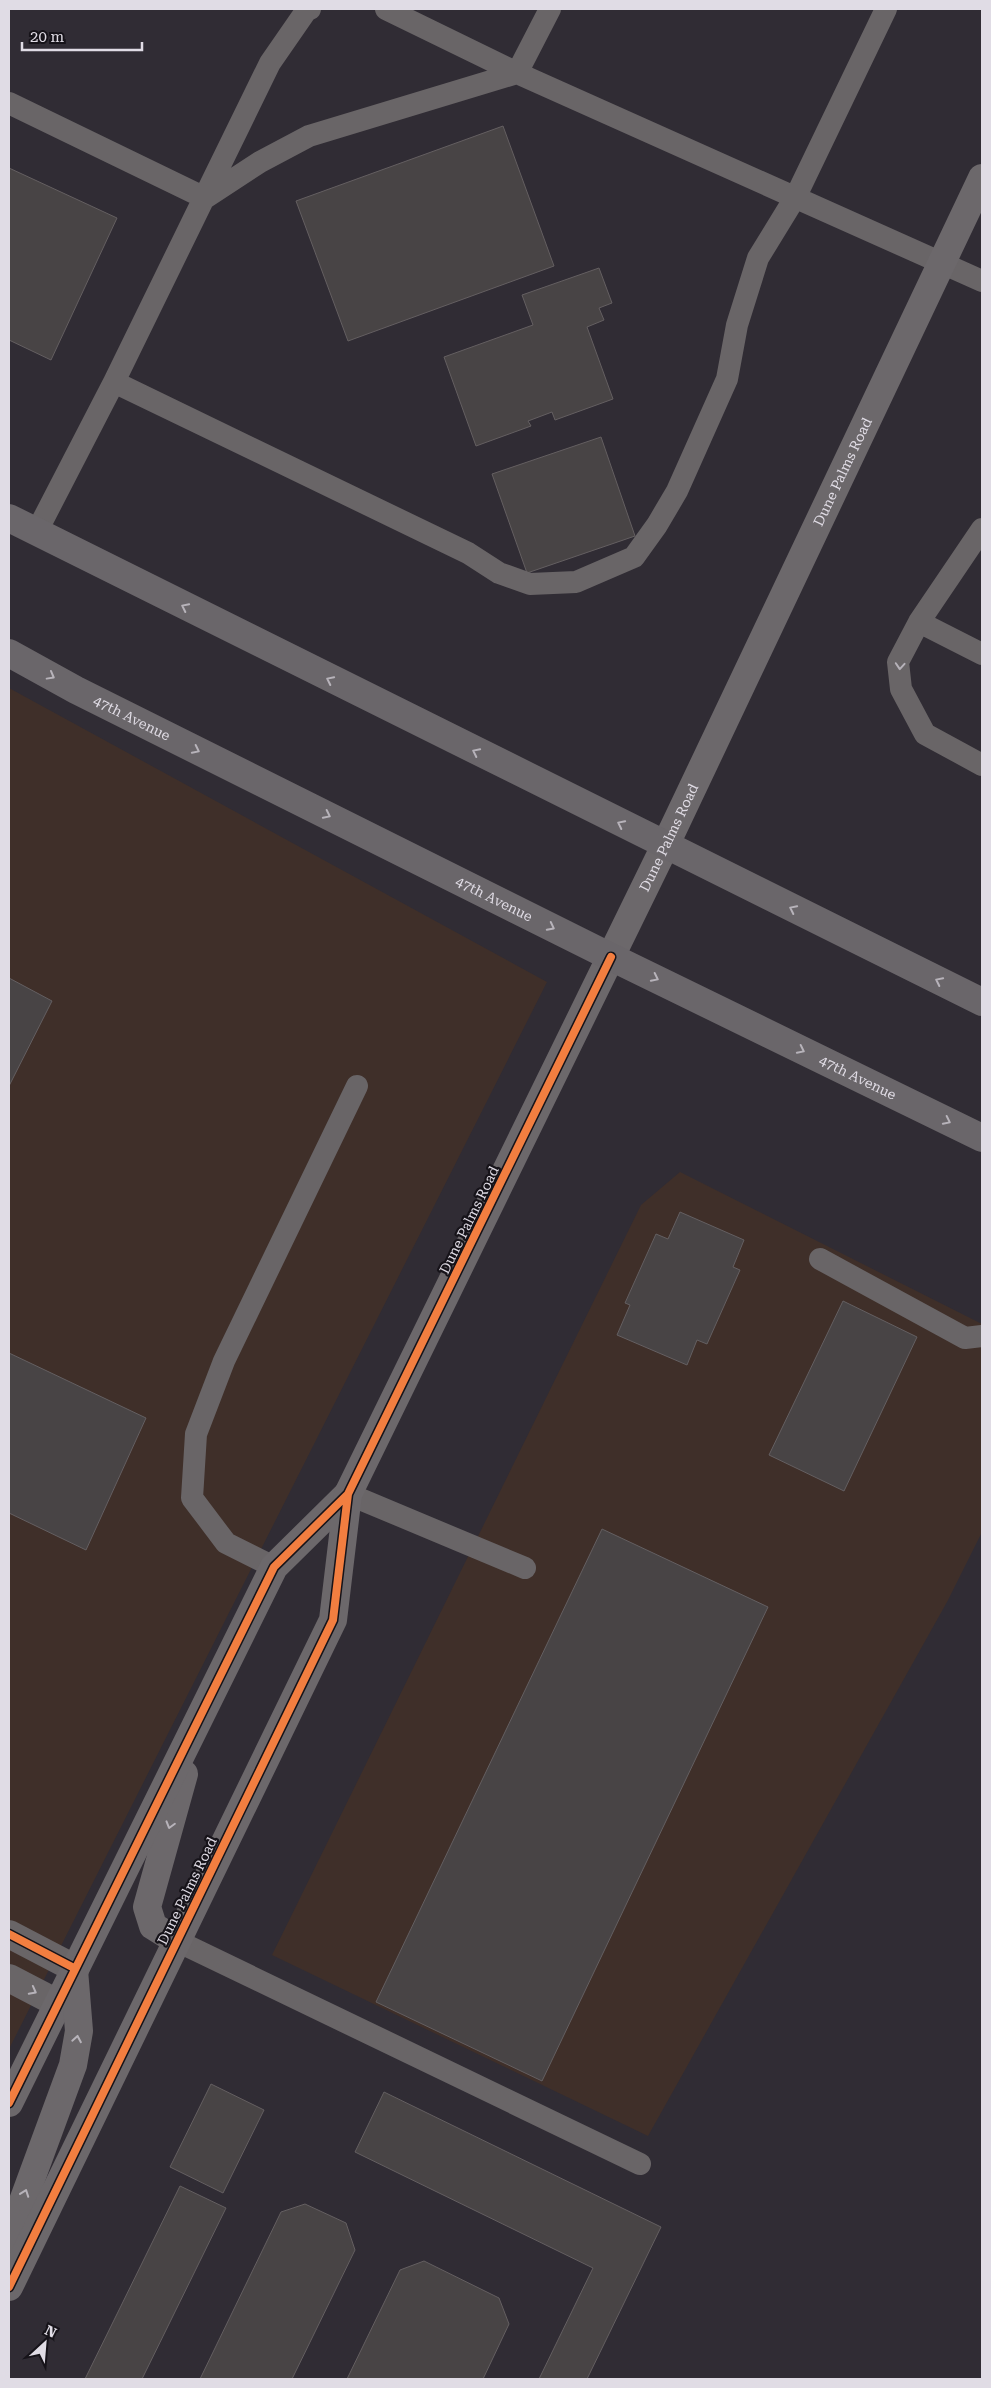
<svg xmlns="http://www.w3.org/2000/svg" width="991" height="2388" font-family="'Roboto Serif',serif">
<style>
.commercial{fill:#3f2f29}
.building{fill:#484445;stroke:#645f61}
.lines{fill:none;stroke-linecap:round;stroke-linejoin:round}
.lane{stroke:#696567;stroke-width:22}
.street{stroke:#696567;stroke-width:28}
.secondary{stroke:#6c686b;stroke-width:28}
.primary{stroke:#6a666a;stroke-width:28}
.cycleway-casing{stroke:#161319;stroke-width:11}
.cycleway{stroke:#f27e40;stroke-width:8}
.oneway{stroke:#b7b3ba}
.oneway2{stroke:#b6b2b9}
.labels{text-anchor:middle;stroke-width:4.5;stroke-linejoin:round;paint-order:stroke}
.street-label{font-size:14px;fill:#e0dce5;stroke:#161319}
</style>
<rect width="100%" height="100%" fill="#302c34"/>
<path class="commercial" d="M9 688 547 982 9 2049Z
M680 1172 982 1324V1532L947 1602 648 2136 272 1955 641 1205Z"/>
<path class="building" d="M503 126 554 266 348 341 296 201Z
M9 168 117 218 51 360 9 340Z
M599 268 612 303 599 308 604 320 587 327 613 399 555 420 552 412 528 421 531 426 476 446 444 357 533 325 522 295Z
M601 437 635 536 527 573 492 474Z
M9 978 52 1001 9 1086Z
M680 1212 744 1240 733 1267 740 1270 707 1344 697 1340 687 1365 617 1335 630 1305 625 1303 656 1234 668 1239Z
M843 1301 917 1337 844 1491 769 1455Z
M9 1353 146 1418 86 1550 9 1513Z
M602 1529 768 1607 542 2081 376 2002Z
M211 2084 264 2110 223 2193 170 2167Z
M384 2092 661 2227 587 2379H539L593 2268 355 2152Z
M180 2186 226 2208 142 2379H85Z
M305 2204 346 2223 355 2250 292 2379H200L281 2212Z
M424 2261 499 2298 509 2324 483 2379H347L400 2270Z"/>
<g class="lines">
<path class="lane" d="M386 9 517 73 982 281
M9 103 205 198 260 162 309 136 517 73 550 9
M114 382 468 553 499 573 530 584 576 582 634 557 657 525 677 491 727 379 737 325 758 258 796 196 886 9
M982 529 919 622 898 662 901 689 925 734 982 765
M36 533 114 382 270 63 306 11 310 9
M919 622 982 654
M820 1259 965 1338 982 1336
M348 1494 525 1568
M274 1567 226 1543 192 1498 196 1434 224 1361 357 1086
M177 1941 640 2164"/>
<path class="street" d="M9 1934 74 1968
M9 1978 57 2003"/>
<g class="secondary">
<path d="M177 1941 153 1926 147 1907 184 1774"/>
<path d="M9 2103 274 1567 348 1494"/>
<path d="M9 2239 73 2065 79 2031 74 1970"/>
<path id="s1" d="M9 2287 333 1620 348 1494 665 846 982 178"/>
</g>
<g class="primary">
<path d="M9 518 982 1002"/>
<path id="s2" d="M9 653 76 690 611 957 982 1138"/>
</g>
<defs>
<path id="cycleway" d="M9 1934 74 1968
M9 2103 274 1567 348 1494
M9 2287 333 1620 348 1494 611 957"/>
</defs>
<use href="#cycleway" class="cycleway-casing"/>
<use href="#cycleway" class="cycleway"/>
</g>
<defs><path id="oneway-chevron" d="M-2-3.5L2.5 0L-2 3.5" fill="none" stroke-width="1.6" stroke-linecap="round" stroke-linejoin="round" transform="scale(1.25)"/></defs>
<g class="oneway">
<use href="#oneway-chevron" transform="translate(185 607) rotate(-154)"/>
<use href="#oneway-chevron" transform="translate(51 676) rotate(29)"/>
<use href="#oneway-chevron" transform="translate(330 680) rotate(-154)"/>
<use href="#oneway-chevron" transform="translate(196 750) rotate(26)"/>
<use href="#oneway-chevron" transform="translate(476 752) rotate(-154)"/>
<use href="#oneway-chevron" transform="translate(327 815) rotate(26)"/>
<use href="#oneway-chevron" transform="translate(621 824) rotate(-154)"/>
<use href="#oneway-chevron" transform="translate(793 909) rotate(-154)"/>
<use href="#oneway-chevron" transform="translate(551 927) rotate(27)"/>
<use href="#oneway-chevron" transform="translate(655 978) rotate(26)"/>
<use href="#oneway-chevron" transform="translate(939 981) rotate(-154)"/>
<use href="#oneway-chevron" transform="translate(801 1050) rotate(26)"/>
<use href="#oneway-chevron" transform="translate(947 1121) rotate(26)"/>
<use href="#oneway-chevron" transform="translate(170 1825) rotate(106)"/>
<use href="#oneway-chevron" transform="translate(77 2039) rotate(-80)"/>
<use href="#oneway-chevron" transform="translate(25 2193) rotate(-70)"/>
</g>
<g class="oneway2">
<use href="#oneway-chevron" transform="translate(900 666) rotate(94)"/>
<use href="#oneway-chevron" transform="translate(33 1991) rotate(28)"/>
</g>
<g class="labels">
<g class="street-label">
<text dy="5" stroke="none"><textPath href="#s1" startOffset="2004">Dune Palms Road</textPath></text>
<text dy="5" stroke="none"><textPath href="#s2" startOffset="139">47th Avenue</textPath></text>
<text dy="5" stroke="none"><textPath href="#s1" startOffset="1599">Dune Palms Road</textPath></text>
<text dy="5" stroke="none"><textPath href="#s2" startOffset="544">47th Avenue</textPath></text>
<text dy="5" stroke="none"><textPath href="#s2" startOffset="949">47th Avenue</textPath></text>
<text transform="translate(469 1220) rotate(-64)" y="5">Dune Palms Road</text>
<text transform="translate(187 1891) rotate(-64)" y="5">Dune Palms Road</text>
</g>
</g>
<rect width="991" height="2388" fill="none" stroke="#e0dce5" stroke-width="20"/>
<g transform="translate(45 2343) rotate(26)" stroke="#161319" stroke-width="4" paint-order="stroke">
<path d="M0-4L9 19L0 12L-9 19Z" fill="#e0dce5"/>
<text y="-8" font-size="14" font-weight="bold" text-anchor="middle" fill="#e0dce5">N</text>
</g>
<path d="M22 42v8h120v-8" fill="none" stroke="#e0dce5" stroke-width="2.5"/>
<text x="30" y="42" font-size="15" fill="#e0dce5" stroke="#161319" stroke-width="4" paint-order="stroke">20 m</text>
</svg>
